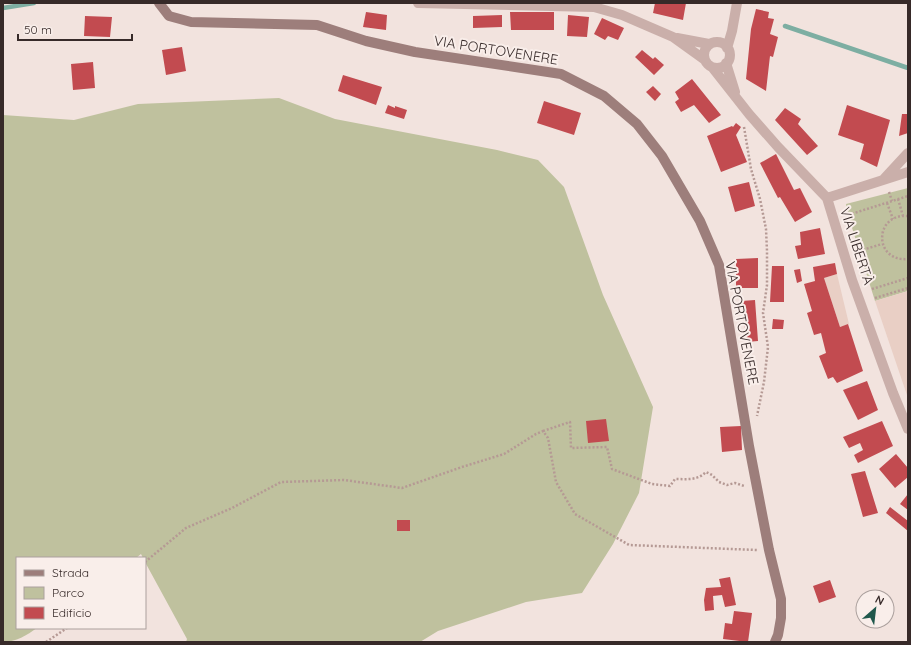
<svg xmlns="http://www.w3.org/2000/svg" width="911" height="645" font-family="Quicksand,sans-serif">
<style>
.green{fill:#bfc19e}
.plaza{fill:#e9cfc5}
.lines{fill:none;stroke-linecap:round;stroke-linejoin:round}
.stream{stroke:#7daea2;stroke-width:4.5}
.building{fill:#c24b50}
.path{stroke:#b59994;stroke-width:2.5;stroke-dasharray:2 2;stroke-linecap:butt}
.street{stroke:#caafaa;stroke-width:10}
.secondary{stroke:#9d7e7b;stroke-width:10}
.labels{text-anchor:middle;stroke-width:4;stroke-linejoin:round;paint-order:stroke}
.street-label{font-size:14px;fill:#372a29;stroke:#f9eeea}
</style>
<rect width="100%" height="100%" fill="#f2e3de"/>
<path class="green" d="M279 98 335 119 497 150 538 160 564 187 603 295 653 407 639 493 613 544 582 593 526 602 438 631 420 642H186L187 639 145 562V558H143L141 554 136 558H17V628H37C27 635 16 642 3 642V115L74 120 138 104Z
M908 188V291L875 301 848 215 846 204Z"/>
<path class="plaza" d="M837 274 849 324 840 327 824 278Z
M908 291V398L875 301Z"/>
<g class="lines">
<path class="stream" d="M3 8 34 3
M785 26 908 68"/>
</g>
<path class="building" d="M655 3H686L683 20 653 13Z
M756 9 769 12 768 18 774 19 770 34 778 37 773 57 770 56 766 91 746 79 751 29Z
M366 12 387 15 386 30 363 27Z
M510 12H554V30H511Z
M502 15V27L473 28V16Z
M568 15 589 17 587 37 567 36Z
M85 16 112 17 110 37 84 36Z
M602 18 624 28 618 40 608 36 605 40 594 34Z
M182 47 186 71 166 75 162 50Z
M642 50 653 59 655 57 664 65 654 75 635 57Z
M93 62 95 88 73 90 71 64Z
M343 75 382 87 376 105 338 91Z
M692 79 721 115 709 123 694 105 681 112 675 102 679 99 675 92Z
M653 86 661 94 655 101 646 92Z
M544 101 581 113 574 135 537 123Z
M388 105 395 108V106L407 110 404 119 385 113Z
M847 105 890 120 877 167 860 159 864 144 838 135Z
M785 108 801 119 798 124 818 146 807 155 775 120Z
M902 114H908V133L899 136Z
M736 123 741 127 736 135 747 162 721 172 707 136 732 126 733 127Z
M776 154 794 190 800 188 812 212 795 222 780 197 778 198 760 163Z
M749 182 755 206 735 212 728 187Z
M820 228 825 254 798 259 795 246 801 245 800 232Z
M758 258V288H736V259Z
M835 263 837 274 824 278 840 327 848 324 863 371 837 383 833 377 828 379 819 356 826 353 821 333 814 335 807 313 812 311 804 284 815 281 813 267Z
M772 266H784V302H770Z
M800 269 802 281 797 283 794 270Z
M755 300 758 341 747 342 741 301Z
M773 319 784 320 783 329H772Z
M867 381 878 410 858 420 843 390Z
M606 419 609 441 588 443 586 421Z
M882 421 893 446 858 463 854 455 863 450 860 443 849 448 843 437Z
M741 426 742 450 722 452 720 427Z
M896 454 908 468V477L895 488 879 469Z
M865 471 878 513 863 517 851 474Z
M908 494V510L900 504Z
M890 507 908 521V531L886 513Z
M397 520H410V531H397Z
M730 577 736 605 725 607 722 595 713 596 714 610 705 611 704 600 706 588 721 587 719 579Z
M830 580 836 597 819 603 813 586Z
M734 611 752 613 748 642 723 639 725 623 732 624Z"/>
<g class="lines">
<path class="path" d="M744 127 751 169 760 199 766 229 767 251V285L763 313 768 347 764 382 757 416
M889 192 892 201
M898 199 903 216
M887 203 893 219
M848 215 908 196
M908 216C874 213 873 262 908 259
M859 251 882 244
M872 289 908 278
M875 298 908 288
M543 431 570 422 571 448 607 447 612 469 652 484 670 486 675 479C686 479 697 481 706 472L712 475 719 482 727 485 735 483 744 486
M145 562 186 528 232 508 281 482 344 480 402 488 462 467 504 454 536 434 543 431 548 438 556 482 575 514 629 545 757 550
M46 642 67 628"/>
<path class="street" d="M418 3 594 7 622 15 673 37 705 60
M677 38 709 44
M704 55a13 13 0 1 1 26 0a13 13 0 1 1-26 0Z
M727 48 732 31 737 3
M726 63 735 92
M712 67 749 114 778 147 827 198 852 280 893 393 908 429
M884 179 908 153
M827 198 908 172"/>
<path class="secondary" d="M159 3 169 16 191 22 317 25 366 41 415 52 561 74 604 96 637 124 662 156 700 221 719 265 749 446 769 550 781 599V618L778 635 775 642"/>
</g>
<g class="labels">
<g class="street-label">
<text transform="translate(496 50) rotate(9)" y="5">VIA PORTOVENERE</text>
<text transform="translate(857 246) rotate(72)" y="5">VIA LIBERTÀ</text>
<text transform="translate(742 323) rotate(79)" y="5">VIA PORTOVENERE</text>
</g>
</g>
<rect width="911" height="645" fill="none" stroke="#372a29" stroke-width="8"/>
<rect x="16" y="557" width="130" height="72" fill="#f9eeea" stroke="#aba09d"/>
<rect x="24" y="570" width="20" height="6" fill="#9d7e7b" stroke="#aba09d"/>
<text x="52" y="577" font-size="12" fill="#372a29">Strada</text>
<rect x="24" y="587" width="20" height="12" fill="#bfc19e" stroke="#aba09d"/>
<text x="52" y="597" font-size="12" fill="#372a29">Parco</text>
<rect x="24" y="607" width="20" height="12" fill="#c24b50" stroke="#aba09d"/>
<text x="52" y="617" font-size="12" fill="#372a29">Edificio</text>
<g transform="translate(875 609) rotate(28)"><circle r="19" fill="#f9eeea" stroke="#aba09d"/>
<path d="M0-3L7 15L0 10L-7 15Z" fill="#20584c"/>
<text y="-6" font-size="11" font-weight="bold" text-anchor="middle" fill="#372a29">N</text>
</g>
<path d="M18 34v6h114v-6" fill="none" stroke="#372a29" stroke-width="2"/>
<text x="24" y="34" font-size="12" fill="#372a29" stroke="#f9eeea" stroke-width="3" paint-order="stroke">50 m</text>
</svg>
